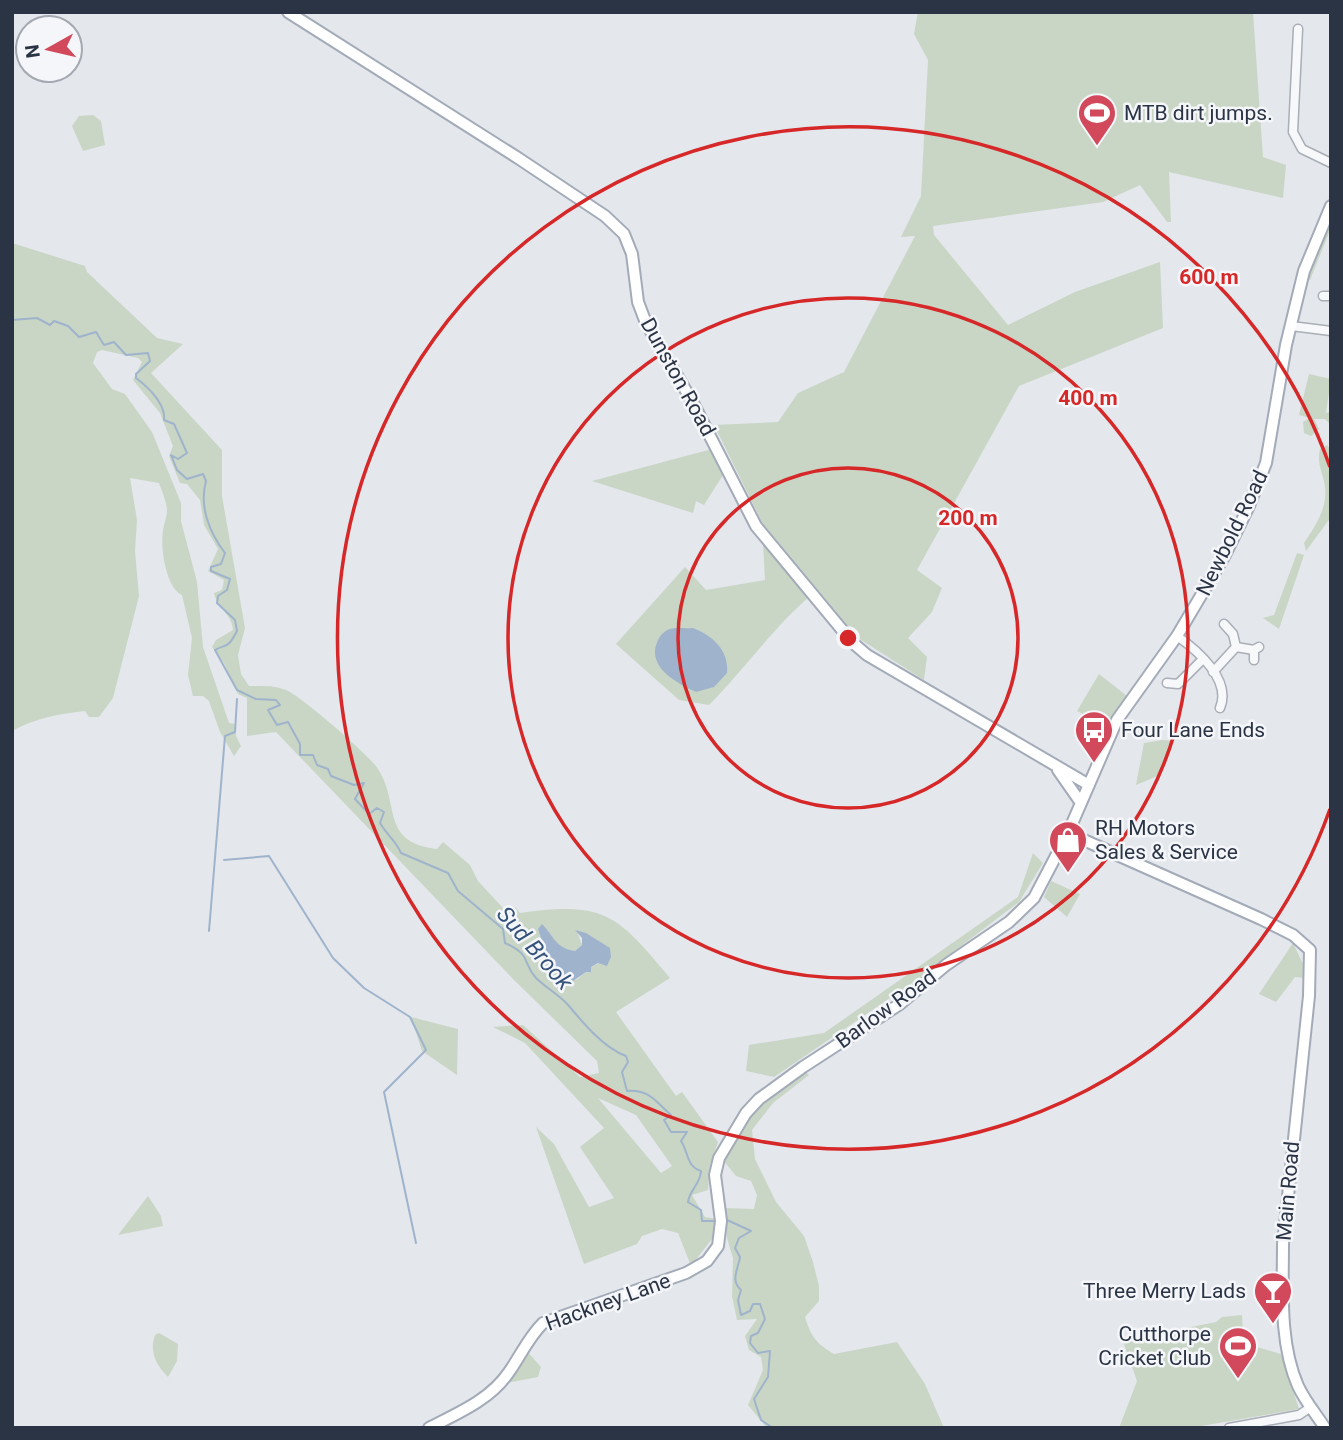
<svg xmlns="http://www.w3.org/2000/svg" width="1343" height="1440" font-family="Roboto,sans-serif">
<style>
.green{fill:#c9d6c5;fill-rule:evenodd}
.water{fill:#9fb4cc}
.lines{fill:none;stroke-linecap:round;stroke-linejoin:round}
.stream{stroke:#9fb4cc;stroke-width:2}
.minor-casing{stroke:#a9aeb7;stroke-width:11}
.major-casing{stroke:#a3abb8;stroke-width:14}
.minor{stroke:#f7f8fa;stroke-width:8}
.major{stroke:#fff;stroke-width:10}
.ring{fill:none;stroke:#d62828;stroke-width:3.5}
.labels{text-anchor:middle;stroke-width:5;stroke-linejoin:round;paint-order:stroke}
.poi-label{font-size:21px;fill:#2b3445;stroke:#f4f6f9;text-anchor:start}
.street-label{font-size:21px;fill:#2b3445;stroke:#f4f6f9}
.water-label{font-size:23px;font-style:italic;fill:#34527a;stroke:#f4f6f9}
.centre{fill:#d62828;stroke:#f4f6f9;stroke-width:3.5}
.ring-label{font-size:21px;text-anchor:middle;font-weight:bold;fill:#d62828;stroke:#f4f6f9;stroke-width:5;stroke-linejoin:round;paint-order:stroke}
</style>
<rect width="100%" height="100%" fill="#e4e7ec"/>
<path class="green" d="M918 12H1253L1263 157 1286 165 1283 198 1169 172 1171 222H1167L1140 185 1103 202 933 226 934 235 1008 325 1075 292 1160 262 1163 328 1019 386 917 570 942 588 932 612 908 638 927 657 924 680 858 638 762 522 714 425 778 422 798 393 844 372 915 236 901 237 921 196 928 60 914 34Z
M93 115 101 121 105 145 83 151 72 126 79 116Z
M1331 228 1310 280 1308 279 1325 230Z
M12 243 85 266 87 272 157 338 183 344 151 373 222 450V496L245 628 238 655 241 674 249 686C261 686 275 685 286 690 301 696 366 753 376 766 402 802 378 842 437 849L443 842 470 865 478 881 503 908 515 907 520 913C606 901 617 915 670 978L616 1012 676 1096 682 1092 718 1142 710 1165 708 1190 692 1195 705 1217 718 1219 715 1235 691 1266 678 1233 662 1229 642 1236 637 1244 584 1264 536 1127 554 1144 589 1207 614 1198 580 1147 604 1128 525 1043 493 1027 523 1025 580 1077 599 1073 597 1061 514 980 276 732 247 736V698L238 694 224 663 212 647 216 640 233 630C232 614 217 608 214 593L222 590 224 580 208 571 218 549 204 525 200 500 187 484 180 483 169 456 173 446 160 413 133 380 142 362 138 358 102 350 97 352 93 363 112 389 125 394 152 432 181 503V521L197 582 203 647 229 723 236 724V736L241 746 234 756 220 732 209 701 203 696H193L188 675 192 638 182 595C166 588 160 547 163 531 164 523 167 517 167 509 166 500 162 492 159 483L130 478 137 520 135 551 139 596 113 698 99 717H89L85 711C58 714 36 718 12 731ZM548 930C554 944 560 949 575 951L582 945 577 931 611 957 591 967V972H586L576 980 563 979 539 953 543 944 541 933ZM598 1098 636 1115 672 1166 661 1173Z
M1309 374 1331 379 1326 413 1331 412V425L1325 419H1314L1319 429 1311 436 1304 433 1303 422 1310 418 1299 415Z
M1327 445 1331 450V517L1306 551 1304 543C1316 525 1330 505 1324 481 1321 469 1317 462 1320 449Z
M712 449 723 475 704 505 696 501 693 513 592 481Z
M763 543 809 597C773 628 743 671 709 705L679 700 616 644 685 567 706 590 765 580Z
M1297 553 1304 555 1279 629 1263 618 1274 615Z
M1099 674 1127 696 1107 726 1077 711Z
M1163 740 1174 741 1160 775 1136 785 1144 743Z
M1033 853 1043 863 1019 902 915 981 774 1077 746 1071 749 1045 824 1033 1018 897Z
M1051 881 1080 894 1067 917 1044 897Z
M1293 943 1304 966 1305 978 1295 977 1276 1002 1259 994Z
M411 1017 458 1029 457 1075 422 1051Z
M807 1073 809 1075 773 1103 752 1130 755 1159 776 1202 804 1236 813 1262 819 1286V1301L805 1317C811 1337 817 1344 834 1354L897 1342 925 1384 944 1428H767L748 1405 763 1370 761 1357 749 1350 745 1336 757 1319 737 1320 732 1296 733 1258 727 1238 724 1208 754 1209 757 1195 751 1181 736 1176 723 1160C746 1118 764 1096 807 1073Z
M148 1196 161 1216 163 1226 118 1235Z
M1242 1315 1243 1336 1257 1347 1281 1354 1299 1409 1190 1428H1119L1137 1381 1123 1341 1216 1322 1222 1317Z
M159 1333 178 1344 177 1361 168 1377C156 1365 149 1352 155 1335Z
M526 1350 541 1367 538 1377 506 1383Z"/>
<path class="water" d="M693 628C713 636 729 650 727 673L714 687 696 692C677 683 645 667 658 640 660 635 666 630 670 629 677 627 685 629 693 628Z
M542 924C555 937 555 948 575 951L582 945V938L575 930 586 933 610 948 611 957 607 966 598 963 591 967V972H586L573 981 563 979 538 953 543 944 538 929Z"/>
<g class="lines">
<path class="stream" d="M12 320 37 318 50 325 54 321 68 326 79 337 96 332 104 345 114 342 126 355 148 353 150 361 136 374V378C148 387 166 404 164 420L174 424 187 453 178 459 171 455 177 470 187 479 203 474 206 481C199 506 209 532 225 553L221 564 211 567V571L230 579 227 590 218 596 217 603 235 620 237 631C227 650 227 643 215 650L237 690 256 699 276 700 280 705 268 710 277 725 288 722 300 744V755H313L317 765 328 769 331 776 354 785 364 783 355 799 369 814 377 808 384 812 380 823C387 835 396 841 401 853L448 873 458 891 503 929 505 943C533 956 521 961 536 978 546 988 560 995 569 1006 584 1024 604 1048 626 1056L628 1062 622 1072 627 1091C649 1089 656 1102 671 1115L664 1120 671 1132H687L681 1141C689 1153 686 1166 701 1171 700 1185 690 1189 688 1202L701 1210 702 1221H717
M224 860 269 856 333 958 364 988 410 1017 426 1050 384 1092 416 1243
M209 931 225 736 235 732 237 699
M725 1219 751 1231 739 1238 735 1248 740 1257C738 1270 730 1280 741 1290L738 1300 741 1315 750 1311 753 1304H760L765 1319 758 1333 751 1336 750 1343 758 1353 770 1351 768 1377 754 1399 761 1420 773 1428"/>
<defs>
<path id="minor" d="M1298 29 1293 132 1302 149 1331 163
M1323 296H1331
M1291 326 1331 331
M1224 624 1233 634 1236 647
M1177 636C1197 650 1232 680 1220 708
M1254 660V650L1259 647
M1213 672 1236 647 1254 650
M1167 683 1178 684 1203 659
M1229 1428 1299 1415 1311 1407"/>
<path id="major" d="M288 12 518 158 605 216 624 234 632 254 638 302 646 323 692 401 756 526 853 643 867 655 1089 785
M1058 770 1081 803
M1068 833 1261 919 1293 935 1310 950 1309 996 1283 1244C1283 1289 1279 1343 1298 1386 1305 1401 1316 1414 1325 1428
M429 1428C458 1413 490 1400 509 1372 521 1355 528 1338 543 1323L686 1273 707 1261 718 1246 721 1221 715 1175 719 1158 746 1113 759 1099 803 1067 900 1004 946 965 1009 922 1034 898 1068 833 1117 720 1177 636 1225 555 1249 506 1266 463 1286 345 1304 271 1331 206"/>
</defs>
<use href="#minor" class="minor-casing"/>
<use href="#major" class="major-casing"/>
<use href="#minor" class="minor"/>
<use href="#major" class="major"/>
</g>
<g class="ring">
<circle cx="848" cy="638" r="170"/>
<circle cx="848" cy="638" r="340"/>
<path d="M1330 809A511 511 0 1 1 1330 467"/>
</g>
<defs>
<symbol id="stadium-pin" viewBox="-11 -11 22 30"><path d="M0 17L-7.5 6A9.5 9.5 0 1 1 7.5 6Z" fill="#d1495b" stroke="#f4f6f9"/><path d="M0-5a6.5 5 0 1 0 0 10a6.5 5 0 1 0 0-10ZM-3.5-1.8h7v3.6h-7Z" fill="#fff"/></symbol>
<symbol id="bus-pin" viewBox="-11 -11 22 30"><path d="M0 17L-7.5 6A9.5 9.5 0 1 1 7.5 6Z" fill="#d1495b" stroke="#f4f6f9"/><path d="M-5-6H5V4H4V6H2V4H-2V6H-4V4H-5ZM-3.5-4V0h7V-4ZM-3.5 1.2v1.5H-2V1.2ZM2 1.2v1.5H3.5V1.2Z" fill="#fff"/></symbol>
<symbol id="shop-pin" viewBox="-11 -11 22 30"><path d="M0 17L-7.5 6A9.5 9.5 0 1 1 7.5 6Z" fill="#d1495b" stroke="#f4f6f9"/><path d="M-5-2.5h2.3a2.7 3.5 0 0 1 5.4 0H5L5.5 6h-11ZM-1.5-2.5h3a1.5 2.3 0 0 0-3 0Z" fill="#fff"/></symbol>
<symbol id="bar-pin" viewBox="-11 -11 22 30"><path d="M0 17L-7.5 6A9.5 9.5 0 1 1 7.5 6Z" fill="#d1495b" stroke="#f4f6f9"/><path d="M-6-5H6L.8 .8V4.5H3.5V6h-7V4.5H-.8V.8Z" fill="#fff"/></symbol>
</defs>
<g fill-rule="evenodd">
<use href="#stadium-pin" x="1075" y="91" width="44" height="60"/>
<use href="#bus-pin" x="1072" y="708" width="44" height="60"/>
<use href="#shop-pin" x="1046" y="818" width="44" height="60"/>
<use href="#bar-pin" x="1251" y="1269" width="44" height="60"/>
<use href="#stadium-pin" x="1216" y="1324" width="44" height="60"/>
</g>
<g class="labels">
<g class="poi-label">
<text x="1124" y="120">MTB dirt jumps.</text>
<text x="1121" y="737">Four Lane Ends</text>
<text x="1095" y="835">RH Motors<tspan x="1095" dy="24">Sales &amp; Service</tspan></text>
<text x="1246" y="1298" text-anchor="end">Three Merry Lads</text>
<text x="1211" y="1341" text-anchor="end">Cutthorpe<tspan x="1211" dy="24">Cricket Club</tspan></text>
</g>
<g class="street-label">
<text transform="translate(678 377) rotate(61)" y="7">Dunston Road</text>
<text transform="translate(1232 533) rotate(-64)" y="7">Newbold Road</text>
<text transform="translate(886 1009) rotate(-36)" y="7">Barlow Road</text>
<text transform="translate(1288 1191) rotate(-85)" y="7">Main Road</text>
<text transform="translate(608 1302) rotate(-20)" y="7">Hackney Lane</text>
</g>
<g class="water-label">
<text transform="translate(535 948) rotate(49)" y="8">Sud Brook</text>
</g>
</g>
<circle cx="848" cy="638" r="10" class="centre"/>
<g class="ring-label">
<text x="1209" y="284">600 m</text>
<text x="1088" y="405">400 m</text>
<text x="968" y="525">200 m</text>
</g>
<rect width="1343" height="1440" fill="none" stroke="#2b3445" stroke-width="28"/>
<g transform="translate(49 49) rotate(262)"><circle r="33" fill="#f4f6f9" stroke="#a4a8b1" stroke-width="2"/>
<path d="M0-5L12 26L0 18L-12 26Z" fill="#d1495b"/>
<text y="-10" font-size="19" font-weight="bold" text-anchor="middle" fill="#2b3445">N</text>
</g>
</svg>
